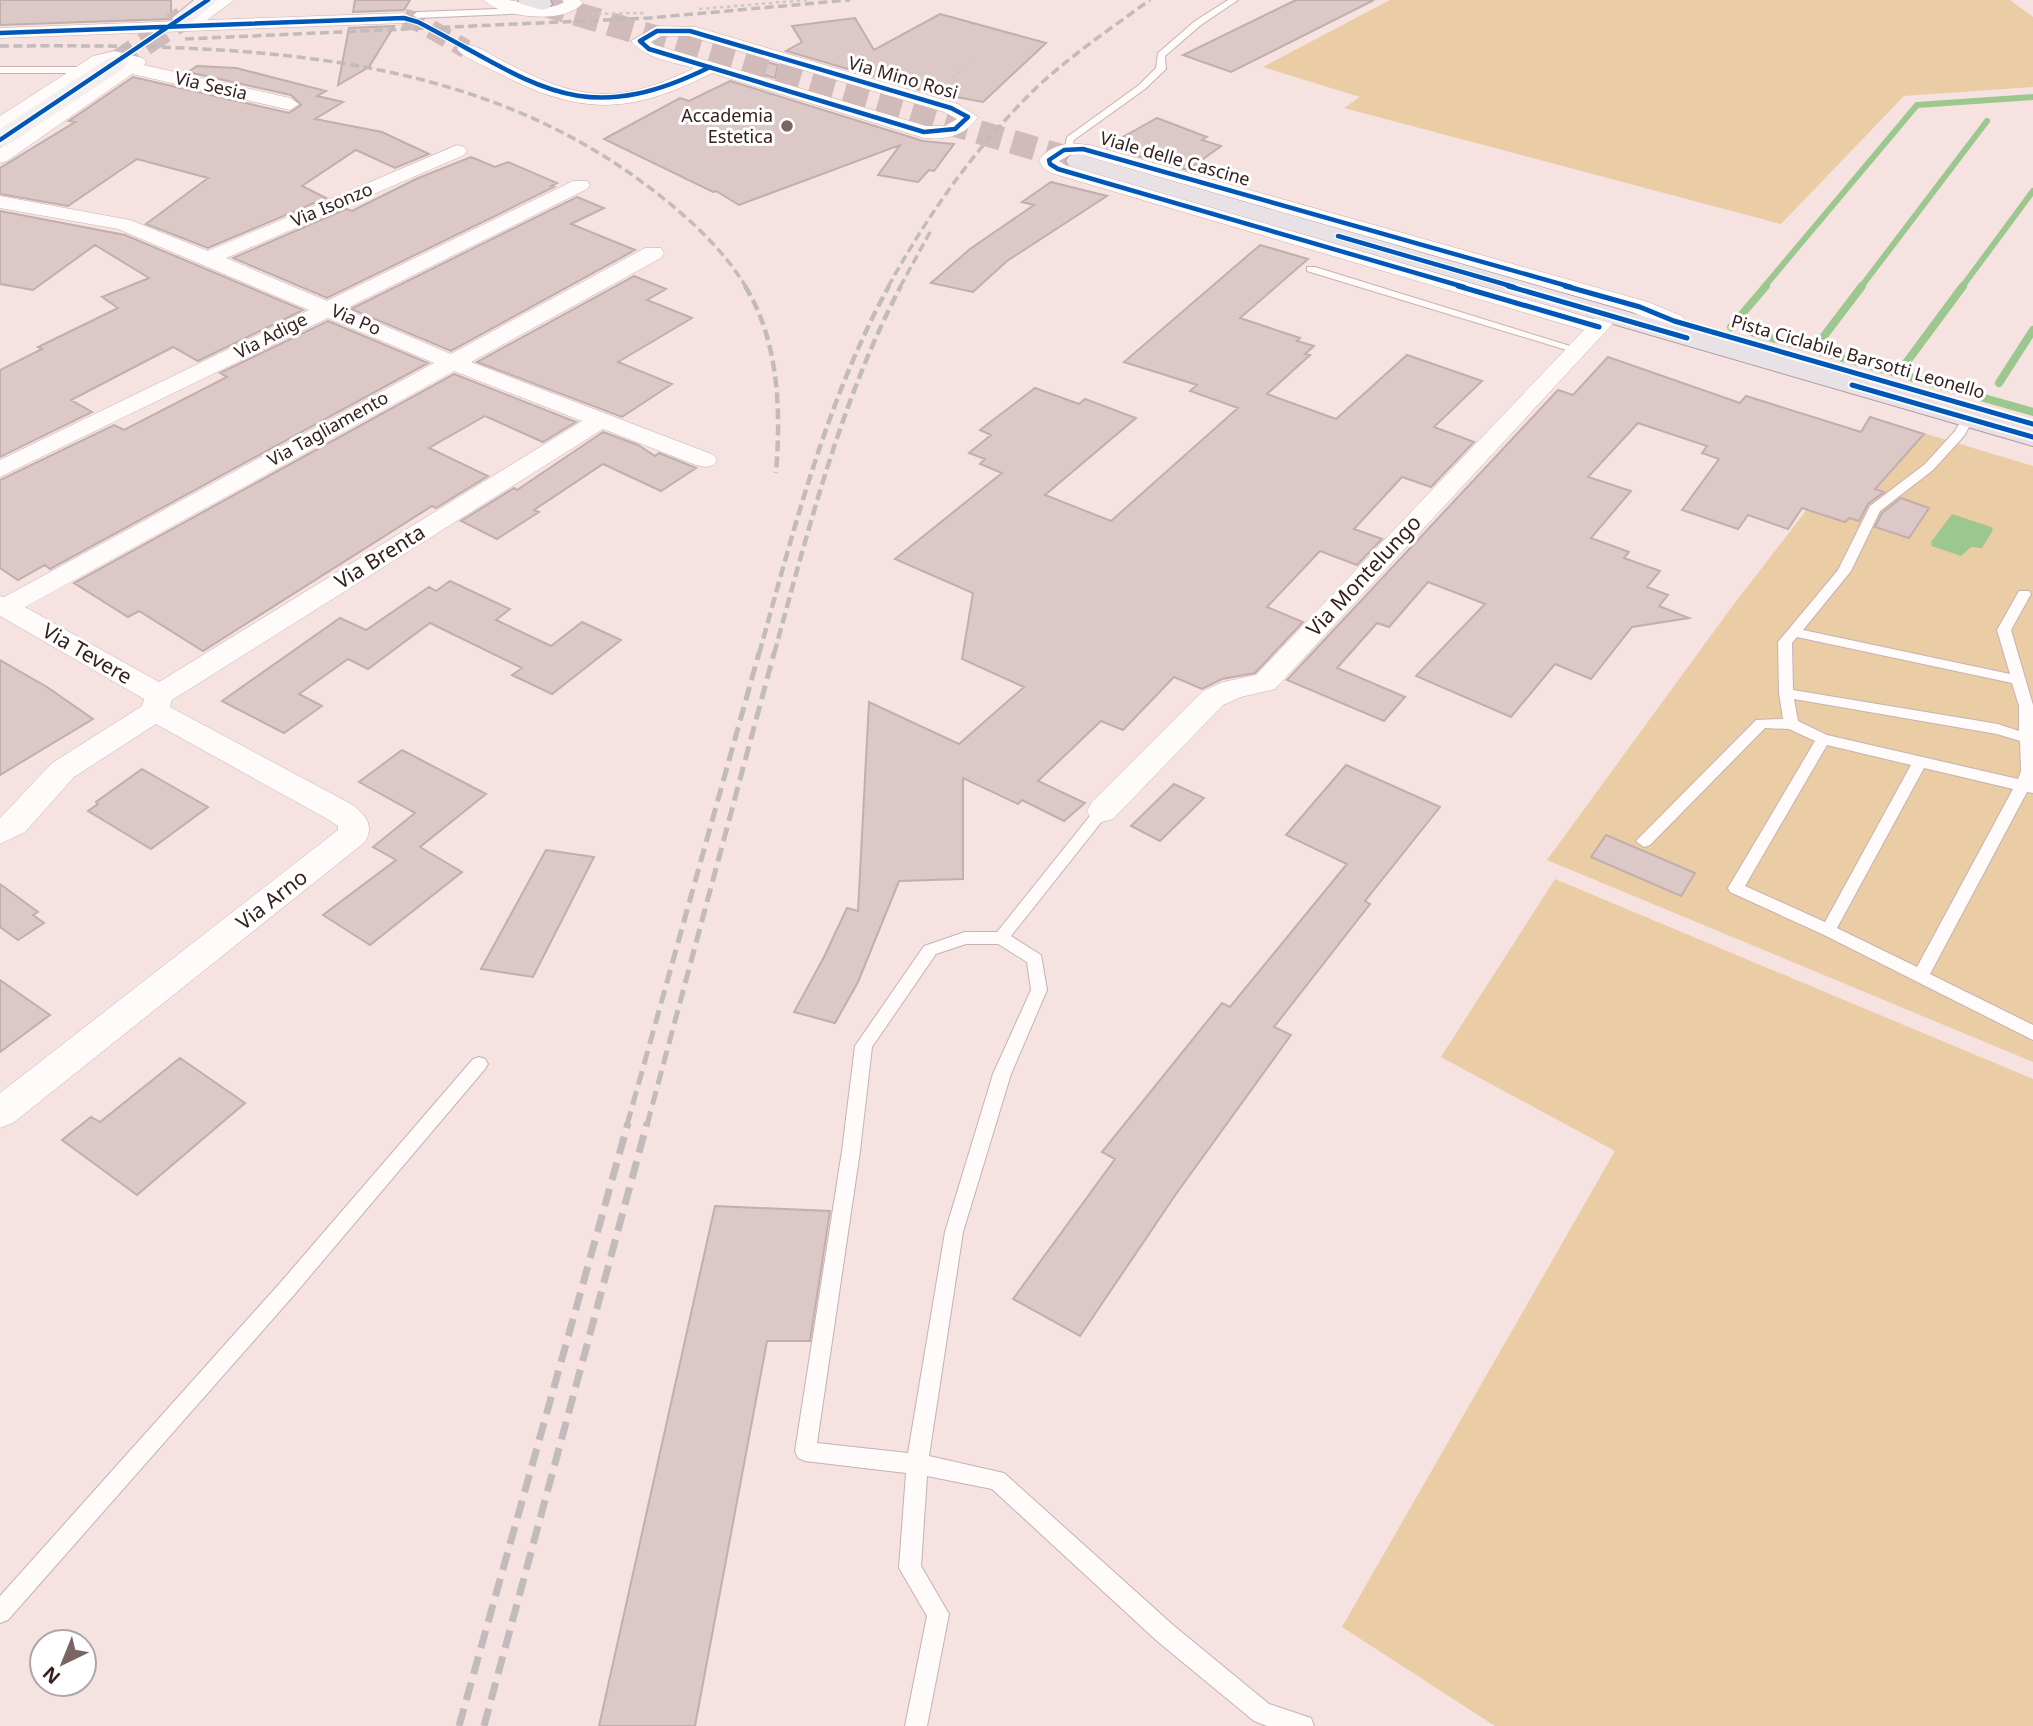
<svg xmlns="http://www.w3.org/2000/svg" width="2033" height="1726" font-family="'Noto Sans',sans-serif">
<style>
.green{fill:#eacca5}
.water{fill:#9cc890}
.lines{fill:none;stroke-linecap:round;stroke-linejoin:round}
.stream-far1{stroke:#9cc890;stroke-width:6}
.stream{stroke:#9cc890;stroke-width:8}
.building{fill:#dcc9c7;stroke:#c1aead;stroke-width:2}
.street-tunnel{stroke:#d0bbba;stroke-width:19;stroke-dasharray:19 10;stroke-linecap:butt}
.secondary-tunnel{stroke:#d0bbba;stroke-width:24;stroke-dasharray:24 11;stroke-linecap:butt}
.primary-tunnel{stroke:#d0bbba;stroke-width:24;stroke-dasharray:24 11;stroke-linecap:butt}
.lane-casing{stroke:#c5b2b1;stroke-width:2}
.street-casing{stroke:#c5b2b1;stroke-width:1}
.secondary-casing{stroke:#c5b2b1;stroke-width:2}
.primary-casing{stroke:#ad9ca3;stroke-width:2}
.path{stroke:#d0c8c8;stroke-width:2.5;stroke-dasharray:3.5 3.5;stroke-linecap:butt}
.lane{fill:#fefbfa;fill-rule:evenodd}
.street{fill:#fefbfa;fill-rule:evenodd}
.secondary{fill:#f3eef0;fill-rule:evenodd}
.primary{fill:#e8e2e6;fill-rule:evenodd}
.rail-far3{stroke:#c1bbbb;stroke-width:3.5;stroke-dasharray:9 4.5;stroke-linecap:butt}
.rail-far2{stroke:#c1bbbb;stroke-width:4.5;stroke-dasharray:11 5;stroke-linecap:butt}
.rail-far1{stroke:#c1bbbb;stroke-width:5;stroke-dasharray:14 7;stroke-linecap:butt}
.rail{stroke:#c1bbbb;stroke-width:7;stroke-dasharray:18 9;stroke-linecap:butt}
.cycleway-far1-casing{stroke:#fff;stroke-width:7}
.cycleway-casing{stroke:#fff;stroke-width:9}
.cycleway-far1{stroke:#0057b8;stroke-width:4.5}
.cycleway{stroke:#0057b8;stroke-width:5}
.poi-dot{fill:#796563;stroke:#fff;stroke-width:2.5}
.labels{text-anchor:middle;stroke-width:6;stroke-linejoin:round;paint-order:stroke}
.far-street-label{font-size:18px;fill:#362120;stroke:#fff}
.far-poi-label{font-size:18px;fill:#362120;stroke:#fff;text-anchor:end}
.street-label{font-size:21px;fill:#362120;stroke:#fff}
</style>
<rect width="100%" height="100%" fill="#f6e2e0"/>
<path class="green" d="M1390 0H2010L2033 17V87L1904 96 1781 224 1344 108 1360 97 1263 67Z
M1870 417 2033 466V1062L1547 860 1731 608 1825 486Z
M1555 879 2033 1079V1726H1495L1342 1627 1615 1151 1441 1057Z"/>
<path class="water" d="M1952 514 1991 527 1993 530 1982 548 1971 547 1961 556 1932 546 1931 542Z"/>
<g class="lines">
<path class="stream-far1" d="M1764 287 1917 105 2033 97
M1861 287 1987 121
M1962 287 2033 191"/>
<path class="stream" d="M1731 327 1766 286
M1751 332 2033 412
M1824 336 1862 286
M1903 367 1963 286
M1999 383 2033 330"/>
</g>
<path class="building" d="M0 0H171V15L170 19 0 25Z
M355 0H410L404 10 353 12Z
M1296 0H1374L1231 72 1183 55Z
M940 14 1046 43 983 102 924 91 786 51 802 42 792 26 855 18 874 50Z
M394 26 369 67 338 85 349 28Z
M766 62 778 65 775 78 750 71Z
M197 66 236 68 326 91 317 96 343 102 315 119 382 132 429 154 395 168 356 150 302 186 326 198 208 248 146 224 208 178 137 159 68 206 0 194V168L75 122 69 121 133 77 289 113 301 105 291 95 188 72Z
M730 81 923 141 954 144 934 171 929 170 918 182 878 175 900 145 739 205 716 191 713 192 604 139 680 98 689 101Z
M1157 118 1207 137 1202 140 1221 146 1188 170 1105 147Z
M471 157 495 167 508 162 557 183 551 186 554 187 327 298 233 258 346 209 352 211 416 179Z
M1051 182 1107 196 1007 261 973 292 931 283 970 249 1034 205 1022 202Z
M577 197 604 208 571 224 635 250 451 351 351 309Z
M0 211 125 235 303 310 198 361 173 347 71 400 92 412 0 457V370L42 349 38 347 118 308 102 297 149 278 95 245 33 290 0 284Z
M1260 245 1308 259 1240 318 1300 338 1297 341 1314 346 1305 354 1310 355 1267 394 1336 419 1407 355 1482 381 1434 427 1474 442 1431 487 1402 477 1354 529 1382 539 1357 565 1320 551 1267 607 1303 622 1255 673 1222 679 1202 689 1174 677 1123 730 1101 721 1038 781 1085 803 1064 821 1022 800 1018 804 963 778V879L899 881 858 982 835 1023 794 1012 824 957 847 908 858 911 869 702 959 744 1024 687 962 659 973 593 895 559 1002 473 980 464 985 459 969 453 991 435 980 430 1035 388 1079 404 1085 399 1136 418 1045 495 1111 521 1238 408 1190 391 1197 385 1124 362Z
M634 276 666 289 647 300 692 318 618 362 672 384 622 417 477 362Z
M328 321 428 363 50 569 45 565 18 580 0 568V480L114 425 124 430 227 377 220 373Z
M1608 357 1740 403 1746 396 1861 432 1870 417 1924 434 1875 489 1884 492 1868 504 1859 521 1849 518 1845 522 1802 508 1788 529 1748 515 1738 529 1682 510 1719 459 1702 453 1707 446 1638 423 1588 477 1631 491 1591 538 1629 552 1624 558 1660 571 1647 587 1668 595 1659 606 1689 618 1632 627 1591 679 1555 664 1511 717 1416 676 1485 604 1428 582 1389 627 1377 623 1337 668 1405 697 1384 721 1287 680 1558 390 1573 395Z
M454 374 576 422 543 442 485 416 429 448 488 476 436 508 432 506 203 651 139 611 128 617 74 583Z
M603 432 638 445 655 456 659 453 696 468 661 491 603 464 534 510 539 512 497 539 461 521 514 488 517 490Z
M1901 498 1929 508 1909 538 1875 527 1882 513Z
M450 581 510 609 496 620 551 646 582 622 621 640 552 694 512 675 522 668 430 623 368 669 348 659 299 694 322 706 284 733 222 701 340 618 366 630 429 587 436 591Z
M0 660 47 687 93 719 0 775Z
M402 750 486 794 420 847 462 872 370 945 323 915 396 860 373 847 415 813 359 782Z
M1346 765 1440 807 1365 901 1370 904 1274 1027 1291 1035 1176 1194 1080 1336 1013 1299 1115 1159 1102 1152 1222 1003 1230 1007 1347 864 1286 835Z
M142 769 208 807 151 849 88 811 98 804 96 802Z
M1174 784 1204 798 1160 841 1131 826Z
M1606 835 1695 873 1681 896 1591 857Z
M546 850 594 857 533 977 481 969Z
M0 884 38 912 33 915 44 923 18 940 0 927Z
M0 980 50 1015 0 1052Z
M180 1058 245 1103 137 1195 62 1140 91 1117 100 1122Z
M715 1206 830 1211 810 1341H767L695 1726H599Z"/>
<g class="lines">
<path class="street-tunnel" d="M404 18 418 22 466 49"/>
<path class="secondary-tunnel" d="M115 64 183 18"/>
<path class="primary-tunnel" d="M542 4 1078 161"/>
<defs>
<path id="lane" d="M1228 0H1238L1201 25 1165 56 1166 69 1145 89 1074 140 1070 151H1064L1067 137 1139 85 1156 68 1158 53 1195 21Z
M527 8 530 9V13L417 18 413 15 417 12Z
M0 67H81L86 70 81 73H0Z
M1307 267H1315L1583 350 1573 352 1307 271Z
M1968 414 1974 418 1964 436 1933 470 1880 511 1851 571 1803 630 2010 674 1997 630 2019 591H2029L2031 594 2011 630 2033 705V793L2027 792 1930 974 2033 1025V1040L1822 934 1730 892 1728 888 1815 741 1789 729 1765 728 1650 845 1644 847 1636 841 1756 720 1783 719 1779 693 1778 642 1838 570 1870 506 1925 464 1955 431 1964 415ZM1797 637 2012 683 2019 706V731L1998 724 1793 690 1792 643ZM1794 699 1997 734 2020 741 2021 771 2018 779 1827 735 1798 721ZM1827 745 1911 765 1825 922 1745 886ZM1924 768 2013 789 1917 967 1837 928Z
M1102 806 1110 811 1107 815 1011 936 1041 955 1047 990 1011 1074 963 1232 929 1456 1004 1473 1173 1625 1269 1704 1311 1718 1314 1726H1267L1254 1721 1157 1641 992 1489 927 1476 921 1566 949 1614 927 1726H905L927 1616 899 1568 906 1473 805 1461 798 1458 795 1451 842 1151 855 1046 924 946 965 932H997L1097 807ZM966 944H998L1027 962 1031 990 993 1074 945 1232 908 1453 817 1443 860 1151 872 1047 936 954Z
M479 1057 485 1059 488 1064 485 1069 294 1295 8 1620 0 1623V1596L280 1283 473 1059Z"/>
<path id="street" d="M214 0H234L207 20 404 13 413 18 404 23 0 38V28L183 21Z
M484 0C492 0 500 0 508 0 527 2 545 14 564 2L562 0H580L583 3C565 25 501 18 484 0Z
M657 26 696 27 958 104 978 117C965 136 946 140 924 138L712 73C630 115 580 116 498 73 486 66 466 60 457 49L460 45C473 42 488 53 499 59 575 99 614 108 694 68 673 62 645 59 631 41ZM661 36H689L944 112 957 119 945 126H926L655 45 651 42Z
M115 51 143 58 146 62 144 65 290 98 299 104 290 110 132 74 7 161 0 163V148L123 64 115 61 105 64 7 128 0 130V116L93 56Z
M1069 143 1090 145 1648 302 1682 316 1685 321 1676 337H1660L1657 332 1661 324 1632 312 1082 155H1070L1059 161 1065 165 1594 319C1602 310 1606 307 1618 310L1621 315 1275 689 1241 697 1223 705 1113 819 1102 822 1091 819 1087 811 1091 803 1203 691 1223 682 1256 675 1584 330 1051 173 1043 168 1039 160C1047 149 1057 146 1069 143Z
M457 145 464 147 467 151 464 155 226 258 327 301 573 181H587L590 185 587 189 345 309 451 354 645 248H661L664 253 661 258 471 362 714 455 717 460 714 465 705 467 696 465 603 429 172 700 170 707 351 804C365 814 375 825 365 842L13 1123 0 1128V1093L338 830V826L329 820 156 724 74 777 25 832 0 844V818L52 763 142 706 144 699 0 616V596L4 597 434 363 328 318 0 477V460L309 310 118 229 0 208V196L130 220 208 251ZM454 371 582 421 159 682 25 607Z"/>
<path id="secondary" d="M194 0H218L191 23H175L172 18Z
M115 57 123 59 126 64 123 69 8 145 0 147V129L107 59Z"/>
<path id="primary" d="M518 0H550L552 4 549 8 542 10 521 4Z
M1078 154 2033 428V446L1069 166 1066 161 1069 156Z"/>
</defs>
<use href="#lane" class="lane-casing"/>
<use href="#street" class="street-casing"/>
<use href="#secondary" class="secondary-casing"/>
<use href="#primary" class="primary-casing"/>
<path class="path" d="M699 9 807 0
M591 14 645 13
M952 78 973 59"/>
<use href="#lane" class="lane"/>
<use href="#street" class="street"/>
<use href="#secondary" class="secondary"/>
<use href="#primary" class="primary"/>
<path class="rail-far3" d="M185 39 649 18 850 0
M0 46C219 45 452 44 638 179 679 209 720 244 746 287
M888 287C928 214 975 148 1035 89 1070 56 1111 28 1150 0
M900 287 930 232"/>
<path class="rail-far2" d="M745 286C779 341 781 410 776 473
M759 654C794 529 826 401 889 286
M774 654C808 531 841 399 901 286"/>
<path class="rail-far1" d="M627 1125 759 653
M647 1125 774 653"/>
<path class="rail" d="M459 1726 628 1123
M484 1726 647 1123"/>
<defs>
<path id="cycleway-far1" d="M657 31H690L951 108 968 117 955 129 924 132 649 49 640 41Z
M0 33 404 18 418 22C534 82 579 132 710 67
M0 140 208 0
M1338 236 1514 287
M1464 287 1058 169 1050 164 1049 160 1064 150 1083 149 1571 287"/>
<path id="cycleway" d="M1458 286 1599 327
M1508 286 1687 338
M1565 286 1640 307 1674 321 2033 424
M1852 385 2033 437"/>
</defs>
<use href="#cycleway-far1" class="cycleway-far1-casing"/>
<use href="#cycleway" class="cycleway-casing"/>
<use href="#cycleway-far1" class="cycleway-far1"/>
<use href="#cycleway" class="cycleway"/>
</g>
<circle class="poi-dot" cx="787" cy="126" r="7"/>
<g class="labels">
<g class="far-street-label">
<text transform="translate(903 78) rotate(16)" y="6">Via Mino Rosi</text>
<text transform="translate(211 86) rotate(13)" y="6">Via Sesia</text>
<text transform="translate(1175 159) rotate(16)" y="6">Viale delle Cascine</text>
<text transform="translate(332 205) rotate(-23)" y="6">Via Isonzo</text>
<text transform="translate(356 320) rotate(23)" y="6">Via Po</text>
<text transform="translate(271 336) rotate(-27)" y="6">Via Adige</text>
<text transform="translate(1858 357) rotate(16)" y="6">Pista Ciclabile Barsotti Leonello</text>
<text transform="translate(328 429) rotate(-29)" y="6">Via Tagliamento</text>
</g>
<g class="far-poi-label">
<text x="773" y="122">Accademia<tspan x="773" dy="21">Estetica</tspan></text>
</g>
<g class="street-label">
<text transform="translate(380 557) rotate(-32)" y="7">Via Brenta</text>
<text transform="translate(1364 576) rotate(-47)" y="7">Via Montelungo</text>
<text transform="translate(87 654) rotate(30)" y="7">Via Tevere</text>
<text transform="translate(272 900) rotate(-38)" y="7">Via Arno</text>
</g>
</g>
<g transform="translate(63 1663) rotate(223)"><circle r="33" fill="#ffffff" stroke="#afa6a6" stroke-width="2"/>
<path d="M0-5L12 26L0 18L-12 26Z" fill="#796563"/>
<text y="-10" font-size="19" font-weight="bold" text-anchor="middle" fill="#362120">N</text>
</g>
</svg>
